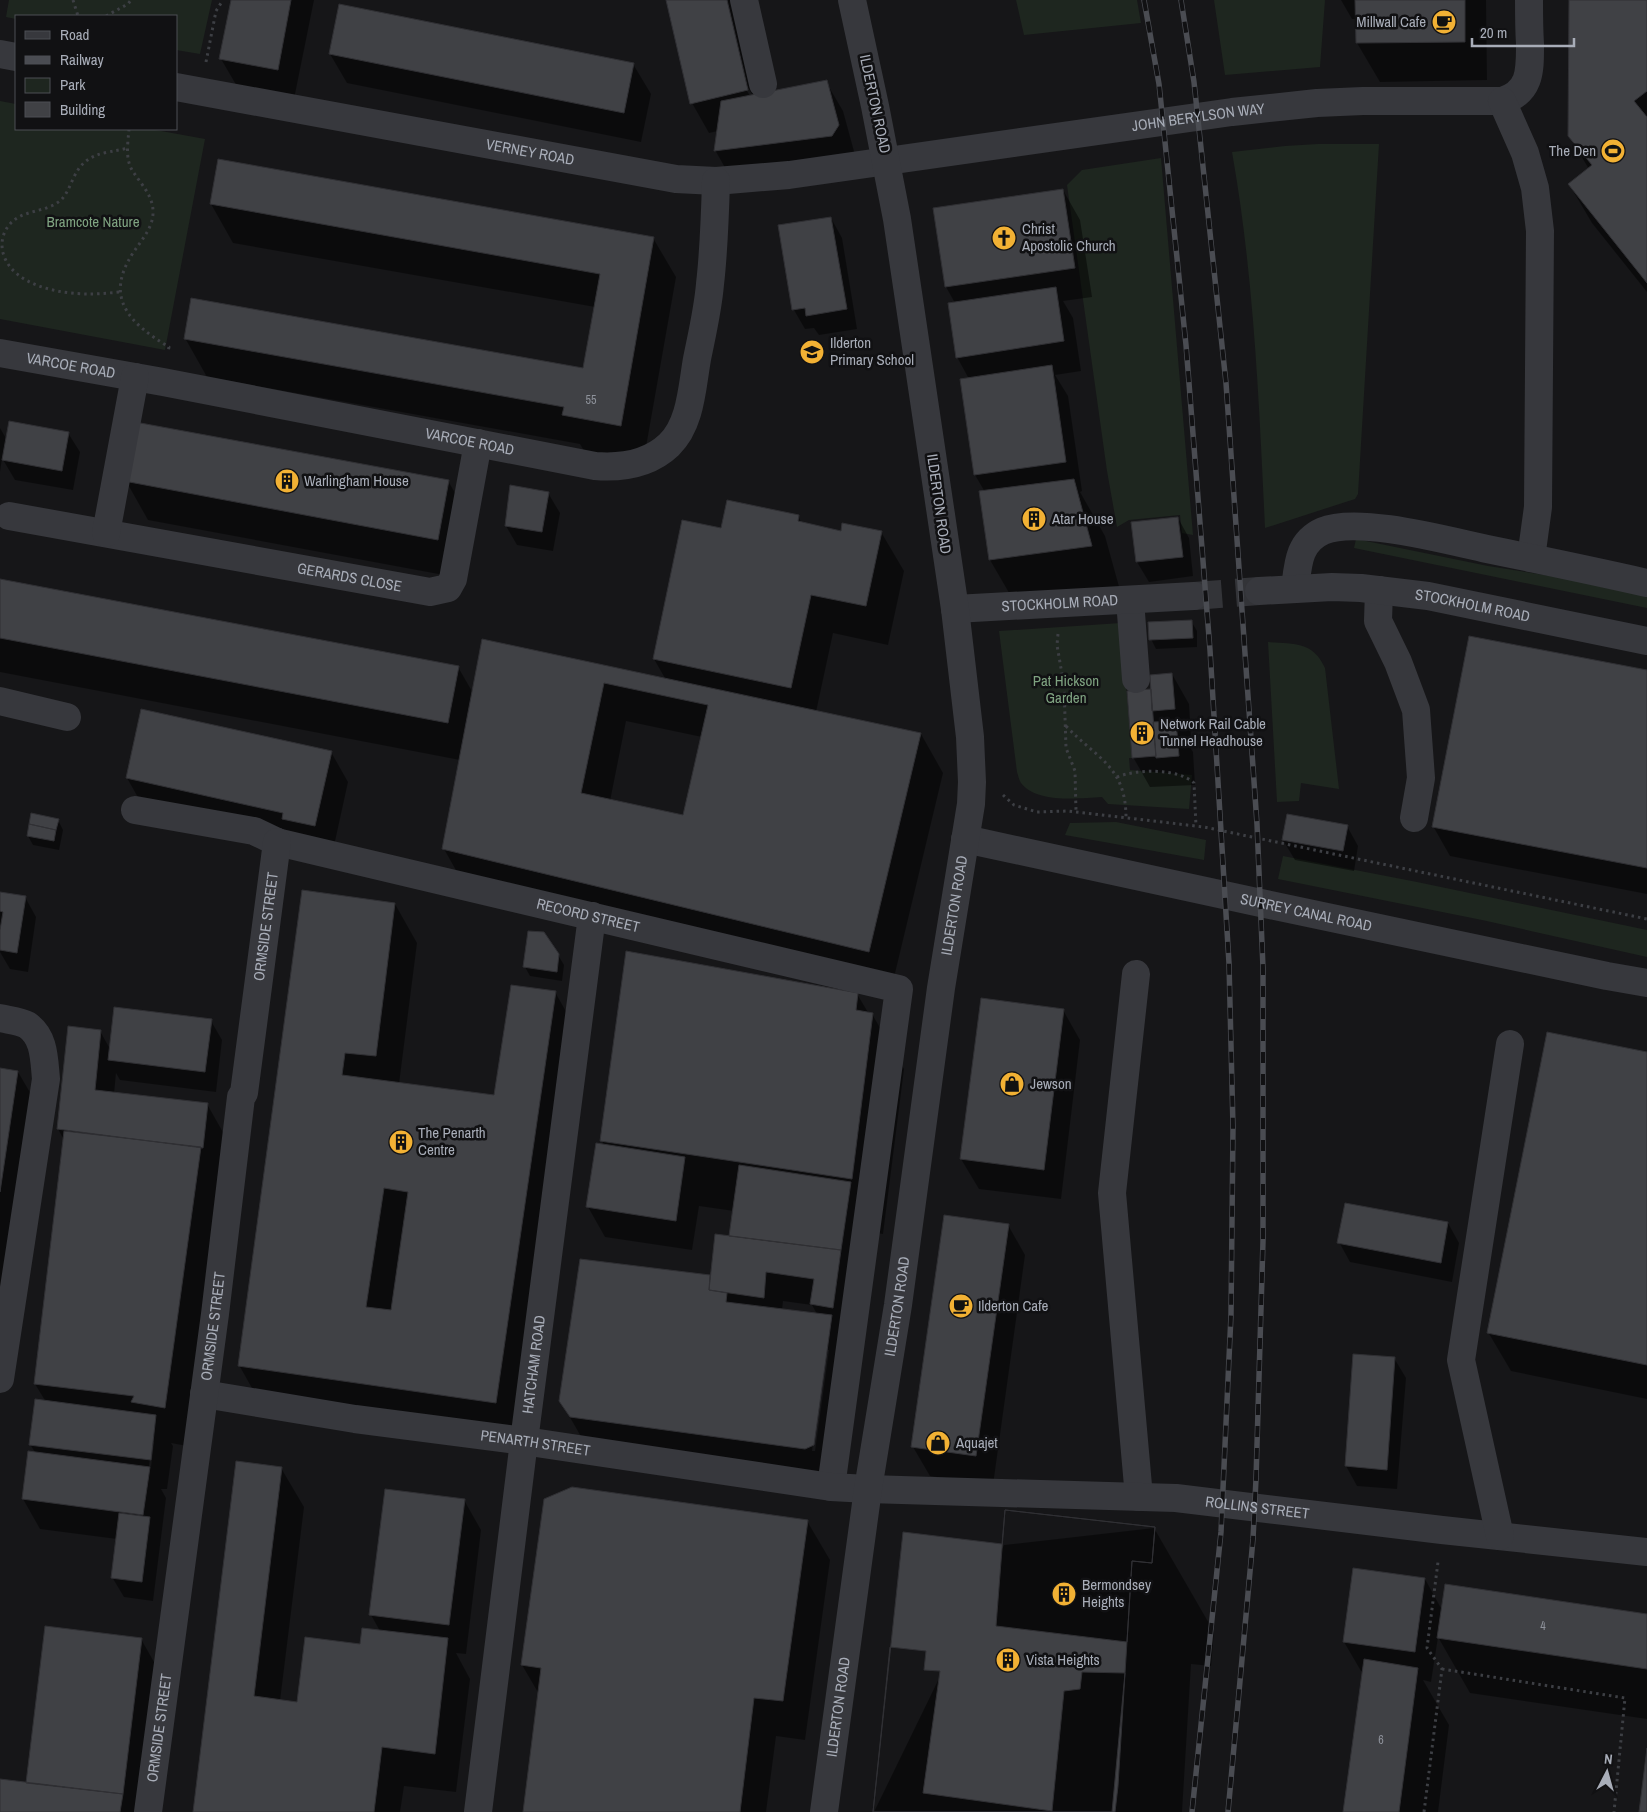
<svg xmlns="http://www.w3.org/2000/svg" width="1647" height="1812" font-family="'Archivo Narrow',sans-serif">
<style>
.green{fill:#1e261f}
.shadow{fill:#0007;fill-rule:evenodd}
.building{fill:#404145;stroke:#303034;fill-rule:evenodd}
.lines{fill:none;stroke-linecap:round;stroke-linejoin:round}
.minor-tunnel{stroke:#333438;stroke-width:28;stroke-dasharray:28 14;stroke-linecap:butt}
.path{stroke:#3d3f44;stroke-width:3;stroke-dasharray:2.5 4;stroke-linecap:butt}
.minor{stroke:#37383d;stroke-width:28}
.rail-casing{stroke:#4a4c52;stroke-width:5.5}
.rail{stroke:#111113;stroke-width:4;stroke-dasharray:11;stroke-linecap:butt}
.labels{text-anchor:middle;stroke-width:5;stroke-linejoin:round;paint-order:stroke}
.number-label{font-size:12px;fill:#8e929b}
.poi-label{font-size:15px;fill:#a8adb8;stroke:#111113;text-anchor:start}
.street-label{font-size:15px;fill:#a8adb8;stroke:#111113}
.park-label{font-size:15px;fill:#7fa381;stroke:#111113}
</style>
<rect width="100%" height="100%" fill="#161618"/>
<path class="green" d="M9 0H212L200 54 176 50V16H16V19L6 17Z
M1016 0H1137L1141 23 1024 35Z
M1214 0H1325L1320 67 1225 75Z
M0 101 16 104V129H150L205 139 165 350 0 319Z
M1318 144H1379L1358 494 1355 499 1265 528C1259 403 1254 276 1232 152L1285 146Z
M1161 158 1193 535 1182 533 1180 515 1129 520 1117 527 1107 471 1067 185 1082 170Z
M1356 539 1488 566 1569 579 1647 596V608L1354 548Z
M1121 623 1132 758H1129L1130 770 1192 775 1189 809 1108 804 1102 797C1080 798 1037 804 1021 783 1019 780 1018 775 1017 772L999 631Z
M1268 642C1294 644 1313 641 1325 668L1339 789 1301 783 1299 801 1277 802Z
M1116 822 1206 840 1204 860 1065 835 1070 823Z
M1283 856 1417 882 1647 930V957L1482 920 1278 879Z"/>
<path class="shadow" d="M232 0H314L294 99 238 88 221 59Z
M667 0H736L759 95 826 82 843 111 855 155 732 180 715 150 718 131 709 133 692 103ZM746 84 753 96H750L744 86Z
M1341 0H1486L1487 80 1380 82 1357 43V19H1352Z
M1570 0H1647V292L1592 223 1569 184 1589 169 1569 136Z
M330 54 633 64 651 94 641 142 347 83Z
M1063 190 1080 220 1092 297 1063 301 1073 318 1081 371 1055 375 1068 396 1082 491 1080 492 1105 536 1123 601 1022 615 990 560 985 492 975 475 961 380 969 379 957 357 955 303 946 287Z
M211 204 653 238 676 277 643 464 586 454 580 444 207 377 185 338 584 369 595 307 233 243Z
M831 218 842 238 857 329 819 335 814 328 805 329 794 310Z
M0 428 7 440 68 433 80 452 73 490 15 480 2 458 0 472Z
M126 481H448L471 520 460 578 148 520Z
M548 493 560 513 553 551 517 545 506 526Z
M798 516 802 524 842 532H881L904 571 888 645 833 633 816 712 921 734 943 773 891 990 466 888 444 849 460 760 0 672V581L458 667 473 693 483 640 666 680 654 659 722 530ZM626 721 702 737 684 817 610 801Z
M1178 518 1189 538 1193 576 1149 582 1137 562Z
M1191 621 1197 631V647L1156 649 1151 639Z
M1647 671V894L1450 856 1433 826Z
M1172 674 1189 704 1191 738 1185 739 1193 752 1195 785 1150 787 1133 757 1152 690Z
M331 752 348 782 332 855 144 808 127 778Z
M58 820 63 830 59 850 33 845 28 836Z
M1347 826 1358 846 1354 871 1295 860 1283 840Z
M0 893 25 897 36 917 28 972 10 969 0 952 1 929H0Z
M395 904 417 943 399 1084 495 1097 555 992 577 1031 518 1441 261 1404 239 1365Z
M558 955 564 965 562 981 530 976 525 967Z
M857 994 869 1014H872L904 1069 883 1234 864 1231 828 1488 583 1440 560 1400 581 1260 711 1277 730 1237 734 1211 699 1206 692 1250 605 1237 588 1207 604 1145 602 1141ZM783 1301 812 1305 817 1314 782 1310ZM826 1350H829L815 1451H812Z
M1063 1010 1080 1040 1061 1199 979 1189 961 1159Z
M211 1021 222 1040 216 1092 120 1080 116 1073 114 1094 207 1104 224 1134 219 1177 217 1176 223 1188 187 1446 171 1443 173 1446 167 1489H161L166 1498 153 1601 124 1597 112 1577 117 1539 40 1529 23 1499 36 1454 30 1444 46 1402 35 1384 64 1140 58 1129 100 1031 110 1049ZM152 1442H154L151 1467 149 1466Z
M1647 1053V1399L1511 1371 1488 1332Z
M0 1069 18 1072 35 1101 0 1329Z
M1448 1223 1459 1243 1452 1282 1350 1262 1339 1242Z
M1008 1225 1025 1255 993 1485 930 1476 913 1447Z
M1355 1355 1394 1358 1406 1378 1397 1489 1357 1486 1346 1466Z
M281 1468 304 1507 280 1701 298 1703 361 1646 380 1631 371 1615 464 1500 481 1530 466 1654 456 1653 470 1679 456 1792 404 1786 400 1812H195Z
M807 1521 830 1560 805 1740 776 1736 766 1812H524L539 1694 522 1665Z
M1154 1528 1214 1632 1211 1666 1191 1664 1182 1812H874L1004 1545Z
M1425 1579 1442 1610 1446 1586 1647 1614V1719L1470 1693 1438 1637 1431 1682 1423 1680 1449 1725 1438 1812H1344L1364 1672 1361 1671 1344 1642Z
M141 1639 158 1669 141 1812H0V1781L27 1784Z"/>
<path class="building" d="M231 0H291L278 70 219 59Z
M666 0H727L748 90 690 104Z
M1355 0H1465V42L1356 43Z
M1569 0H1647V91L1634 101 1647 117V283L1568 184 1592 165 1568 136Z
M339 4 634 63 624 113 329 54Z
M827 80 839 125 832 136 714 151 721 101Z
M218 159 654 237 621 426 562 415 564 407 184 339 191 298 583 368 600 274 210 204Z
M1063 189 1075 268 945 287 933 208Z
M831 217 847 309 806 316 805 308 792 310 778 225Z
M1056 287 1064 341 956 358 948 303Z
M1052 365 1066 462 974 475 960 379Z
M9 421 69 432 62 471 2 460Z
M135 422 449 480 438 540 124 481Z
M1074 479 1092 546 989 560 979 491Z
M510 485 549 492 542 532 505 526Z
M727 500 799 515 798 521 841 531 842 523 882 531 866 606 811 595 791 688 653 659 682 520 721 528Z
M1178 517 1183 557 1136 562 1131 522Z
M0 579 459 666 448 723 0 638Z
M1192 620 1193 638 1149 640 1148 622Z
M1469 636 1647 670V868L1432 827Z
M482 639 921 733 869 952 442 849ZM604 683 708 705 683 815 581 793Z
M1172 673 1175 709 1152 711 1150 675Z
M1151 689 1156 756 1132 758 1127 691Z
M141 709 332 751 315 826 282 819 283 813 126 778Z
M1176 721 1179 756 1156 758 1153 722Z
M31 813 59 819 56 830 29 824Z
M1287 814 1348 825 1343 851 1282 840Z
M29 824 56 830 54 841 27 836Z
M302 890 395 903 376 1056 345 1053 342 1075 494 1095 511 985 556 991 496 1403 238 1366ZM384 1188 408 1192 391 1310 366 1307Z
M0 892 26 896 17 953 0 950V930L3 912 0 911Z
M528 931 544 932 559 954 557 972 523 967Z
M626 951 858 993 856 1010 873 1013 852 1179 600 1141Z
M981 998 1064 1009 1044 1170 960 1159Z
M114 1007 212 1019 205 1072 108 1060Z
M68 1026 101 1030 95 1090 208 1103 203 1148 57 1129Z
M1547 1032 1647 1052V1365L1487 1333Z
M0 1068 18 1071 0 1192Z
M64 1131 201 1147 165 1408 131 1402 134 1396 34 1384Z
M596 1143 685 1157 676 1221 586 1207Z
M739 1165 851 1182 841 1250 729 1236Z
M1345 1203 1448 1222 1441 1263 1337 1243Z
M944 1215 1009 1224 976 1456 911 1447Z
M715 1234 841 1250 833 1308 810 1304 814 1279 766 1272 764 1298 709 1290Z
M580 1259 710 1275 709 1290 727 1293 726 1302 832 1315 814 1445 805 1449 570 1417 559 1401Z
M1353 1354 1395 1357 1387 1470 1345 1466Z
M35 1399 156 1415 151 1460 29 1445Z
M28 1451 150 1467 143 1515 22 1499Z
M236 1461 282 1467 254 1696 297 1702 305 1637 360 1644 362 1628 448 1638 435 1754 382 1747 374 1812H193Z
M572 1487 808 1520 783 1701 754 1698 740 1812H523L541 1668 521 1665 544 1499Z
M385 1489 465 1499 449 1625 369 1615Z
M1005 1510 1155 1527 1152 1563 1132 1561 1118 1786 1115 1812H873L903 1532 1002 1544Z
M1005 1510 1155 1527 1152 1563 1132 1561 1127 1642 996 1626Z
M119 1513 150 1517 142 1582 111 1578Z
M1353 1568 1425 1578 1415 1652 1343 1642Z
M1445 1584 1647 1614V1669L1437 1638Z
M45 1626 142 1638 123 1794 26 1783Z
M890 1647 926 1651 924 1670 940 1671 923 1793 1052 1811 1064 1691 1080 1689 1082 1672 1125 1673 1112 1812H873Z
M1364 1659 1418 1668 1399 1812H1343Z
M1647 1748V1812H1639Z
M0 1779 123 1794 120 1812H0Z"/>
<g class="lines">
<path class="minor-tunnel" d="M1194 596 1259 591"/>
<path class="path" d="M73 0 78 16
M106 16 128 4 131 0
M206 62 216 11 223 0
M129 129C128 142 125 158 132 170 140 183 152 194 153 210 154 227 142 239 133 253 103 299 131 324 169 347L168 352
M119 292C109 293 99 294 89 294 60 294 15 286 4 256 0 245 2 233 10 224 23 209 46 213 61 200 67 194 70 185 74 177 86 152 103 154 128 148
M1058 634 1057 645 1064 686 1066 748 1075 771 1076 812
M1066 726C1097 759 1126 766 1126 818
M1117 777C1137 769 1178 768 1194 783L1196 826
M1003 795 1014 805 1037 812 1068 811 1204 827 1647 919
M1442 1669 1625 1698 1614 1812
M1424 1812 1442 1669 1427 1648 1438 1562"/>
<g class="minor">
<path d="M744 0 763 84"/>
<path d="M0 54 16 57"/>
<path id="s1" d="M176 87 676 179 716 181 789 175 1232 112 1317 103 1363 101H1502C1531 92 1530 70 1530 44 1529 29 1529 15 1529 0"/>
<path d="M1502 101 1525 153 1535 188 1540 231 1538 507 1531 558"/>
<path id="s2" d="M0 353 163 382 595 466C621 468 649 464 669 445 691 424 692 387 697 359 702 334 708 309 710 284 714 250 715 216 716 181"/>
<path id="s3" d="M9 516 430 592 448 588 453 579 478 443"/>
<path d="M106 533 135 377"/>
<path d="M1295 589C1298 565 1298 542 1323 531 1358 516 1449 541 1487 549 1541 560 1594 571 1647 583"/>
<path d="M1379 590 1378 621 1398 662 1416 710 1421 778 1414 818"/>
<path id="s4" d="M1259 591 1332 587 1361 588 1428 596 1647 641"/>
<path d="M1130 600 1136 679"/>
<path id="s5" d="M955 609 1194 596"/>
<path d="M0 701 67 717"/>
<path id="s6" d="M135 810 254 831 277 842 899 989 831 1487"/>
<path id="s7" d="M965 839 1270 905 1607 976 1647 983"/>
<path d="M1136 974 1112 1193 1139 1497"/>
<path d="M0 1018C8 1020 20 1021 27 1025 45 1037 44 1060 46 1079L0 1379"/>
<path id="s8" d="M204 1394 355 1419 524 1441 831 1487 868 1489 1176 1498 1442 1530 1647 1552"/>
<path d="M1500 1536 1461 1360 1510 1044"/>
<path id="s9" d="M148 1812 215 1314 241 1097 244 1093 277 842"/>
<path id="s10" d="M478 1812 524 1441 592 916"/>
<path id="s11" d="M824 1812 868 1489 898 1305 941 988 971 804 972 782 970 737 955 609 897 219 875 106 852 0"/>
</g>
<defs>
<path id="rail" d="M1144 0 1159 84 1186 345 1210 650 1229 963 1233 1127 1231 1315 1221 1532 1192 1812
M1181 0 1194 82 1226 383 1257 824 1263 968V1241L1256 1479 1253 1539 1228 1812"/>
</defs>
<use href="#rail" class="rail-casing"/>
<use href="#rail" class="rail"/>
</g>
<defs>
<symbol id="cafe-disc" viewBox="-11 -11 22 22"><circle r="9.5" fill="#f2b134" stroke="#111113"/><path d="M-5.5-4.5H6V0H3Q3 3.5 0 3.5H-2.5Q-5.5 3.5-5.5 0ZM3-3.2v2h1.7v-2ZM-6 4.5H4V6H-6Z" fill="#111"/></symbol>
<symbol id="stadium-disc" viewBox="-11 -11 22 22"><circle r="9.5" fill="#f2b134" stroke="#111113"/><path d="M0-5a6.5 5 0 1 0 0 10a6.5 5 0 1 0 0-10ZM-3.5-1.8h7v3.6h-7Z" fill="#111"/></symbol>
<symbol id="church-disc" viewBox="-11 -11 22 22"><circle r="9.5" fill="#f2b134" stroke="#111113"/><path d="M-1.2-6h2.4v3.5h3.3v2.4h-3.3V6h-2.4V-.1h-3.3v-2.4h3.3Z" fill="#111"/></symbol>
<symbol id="school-disc" viewBox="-11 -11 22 22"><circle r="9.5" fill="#f2b134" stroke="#111113"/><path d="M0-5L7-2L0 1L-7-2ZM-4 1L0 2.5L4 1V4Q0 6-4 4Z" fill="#111"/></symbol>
<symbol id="building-disc" viewBox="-11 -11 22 22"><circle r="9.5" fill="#f2b134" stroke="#111113"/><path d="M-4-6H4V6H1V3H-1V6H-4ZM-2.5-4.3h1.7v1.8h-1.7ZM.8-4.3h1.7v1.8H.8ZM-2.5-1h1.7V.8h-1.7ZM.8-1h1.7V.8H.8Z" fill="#111"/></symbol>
<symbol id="shop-disc" viewBox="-11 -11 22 22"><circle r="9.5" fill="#f2b134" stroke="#111113"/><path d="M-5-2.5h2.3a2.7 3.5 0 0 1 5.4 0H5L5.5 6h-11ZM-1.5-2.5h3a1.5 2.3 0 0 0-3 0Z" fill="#111"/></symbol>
</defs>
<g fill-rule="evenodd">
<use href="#cafe-disc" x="1430" y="8" width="28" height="28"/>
<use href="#stadium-disc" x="1599" y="137" width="28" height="28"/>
<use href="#church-disc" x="990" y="224" width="28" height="28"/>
<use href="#school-disc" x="798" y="338" width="28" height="28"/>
<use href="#building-disc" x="273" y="467" width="28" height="28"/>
<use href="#building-disc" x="1020" y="505" width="28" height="28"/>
<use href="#building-disc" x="1128" y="719" width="28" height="28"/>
<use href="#shop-disc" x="998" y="1070" width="28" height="28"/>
<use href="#building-disc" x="387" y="1128" width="28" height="28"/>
<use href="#cafe-disc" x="947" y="1292" width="28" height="28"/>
<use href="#shop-disc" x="924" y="1429" width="28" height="28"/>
<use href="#building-disc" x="1050" y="1580" width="28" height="28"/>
<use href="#building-disc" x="994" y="1646" width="28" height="28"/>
</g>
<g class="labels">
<g class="number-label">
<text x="591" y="404">55</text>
<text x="1543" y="1630">4</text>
<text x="1381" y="1744">6</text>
</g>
<g class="poi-label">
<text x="1426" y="27" text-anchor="end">Millwall Cafe</text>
<text x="1596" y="156" text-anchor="end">The Den</text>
<text x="1022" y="234">Christ<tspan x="1022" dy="17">Apostolic Church</tspan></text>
<text x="830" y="348">Ilderton<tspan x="830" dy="17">Primary School</tspan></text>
<text x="304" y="486">Warlingham House</text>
<text x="1052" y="524">Atar House</text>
<text x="1160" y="729">Network Rail Cable<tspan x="1160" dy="17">Tunnel Headhouse</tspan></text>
<text x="1030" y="1089">Jewson</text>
<text x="418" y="1138">The Penarth<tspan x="418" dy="17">Centre</tspan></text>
<text x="978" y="1311">Ilderton Cafe</text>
<text x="956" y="1448">Aquajet</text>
<text x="1082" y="1590">Bermondsey<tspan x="1082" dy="17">Heights</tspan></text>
<text x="1026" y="1665">Vista Heights</text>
</g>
<g class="street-label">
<text transform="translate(875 104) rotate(78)" y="5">ILDERTON ROAD</text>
<text dy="5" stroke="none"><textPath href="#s1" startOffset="1035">JOHN BERYLSON WAY</textPath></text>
<text dy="5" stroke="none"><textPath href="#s1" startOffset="360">VERNEY ROAD</textPath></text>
<text dy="5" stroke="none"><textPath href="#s2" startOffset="72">VARCOE ROAD</textPath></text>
<text dy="5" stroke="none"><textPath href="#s2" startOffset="478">VARCOE ROAD</textPath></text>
<text transform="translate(939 504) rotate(82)" y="5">ILDERTON ROAD</text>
<text dy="5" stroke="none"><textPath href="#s3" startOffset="346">GERARDS CLOSE</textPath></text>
<text dy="5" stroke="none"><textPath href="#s5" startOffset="105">STOCKHOLM ROAD</textPath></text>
<text dy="5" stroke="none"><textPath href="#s4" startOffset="215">STOCKHOLM ROAD</textPath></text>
<text dy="5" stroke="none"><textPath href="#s11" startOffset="916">ILDERTON ROAD</textPath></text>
<text dy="5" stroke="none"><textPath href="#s7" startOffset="349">SURREY CANAL ROAD</textPath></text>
<text dy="5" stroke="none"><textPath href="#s6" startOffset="466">RECORD STREET</textPath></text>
<text dy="5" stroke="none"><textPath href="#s9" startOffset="894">ORMSIDE STREET</textPath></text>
<text dy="5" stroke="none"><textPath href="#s11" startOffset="511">ILDERTON ROAD</textPath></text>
<text dy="5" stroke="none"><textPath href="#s9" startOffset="490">ORMSIDE STREET</textPath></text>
<text dy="5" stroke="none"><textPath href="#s10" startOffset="451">HATCHAM ROAD</textPath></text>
<text dy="5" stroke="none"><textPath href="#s8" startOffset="335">PENARTH STREET</textPath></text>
<text dy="5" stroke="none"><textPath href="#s8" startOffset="1061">ROLLINS STREET</textPath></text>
<text dy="5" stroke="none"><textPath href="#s11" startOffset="106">ILDERTON ROAD</textPath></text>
<text dy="5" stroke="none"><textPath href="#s9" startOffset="85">ORMSIDE STREET</textPath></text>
</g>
<g class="park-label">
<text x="93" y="227">Bramcote Nature</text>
<text x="1066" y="686">Pat Hickson<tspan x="1066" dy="17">Garden</tspan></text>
</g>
</g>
<rect x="15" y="15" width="162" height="115" fill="#111113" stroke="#4d4f55"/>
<rect x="25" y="31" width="25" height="8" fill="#37383d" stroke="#4d4f55"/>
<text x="60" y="40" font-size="15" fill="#a8adb8">Road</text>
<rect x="25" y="56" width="25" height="8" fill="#4a4c52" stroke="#4d4f55"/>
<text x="60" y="65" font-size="15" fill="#a8adb8">Railway</text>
<rect x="25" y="78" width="25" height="15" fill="#1e261f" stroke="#4d4f55"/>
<text x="60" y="90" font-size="15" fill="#a8adb8">Park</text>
<rect x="25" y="102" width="25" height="15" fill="#404145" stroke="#4d4f55"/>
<text x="60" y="115" font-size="15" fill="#a8adb8">Building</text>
<g transform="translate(1607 1772) rotate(6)" stroke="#111113" stroke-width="4" paint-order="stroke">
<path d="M0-4L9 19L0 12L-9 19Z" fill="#a8adb8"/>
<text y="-8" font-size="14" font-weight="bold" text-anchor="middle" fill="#a8adb8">N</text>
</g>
<path d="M1472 38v8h102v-8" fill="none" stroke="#a8adb8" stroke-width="2.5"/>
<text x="1480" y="38" font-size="15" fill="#a8adb8" stroke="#111113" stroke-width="4" paint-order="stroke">20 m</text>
</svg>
